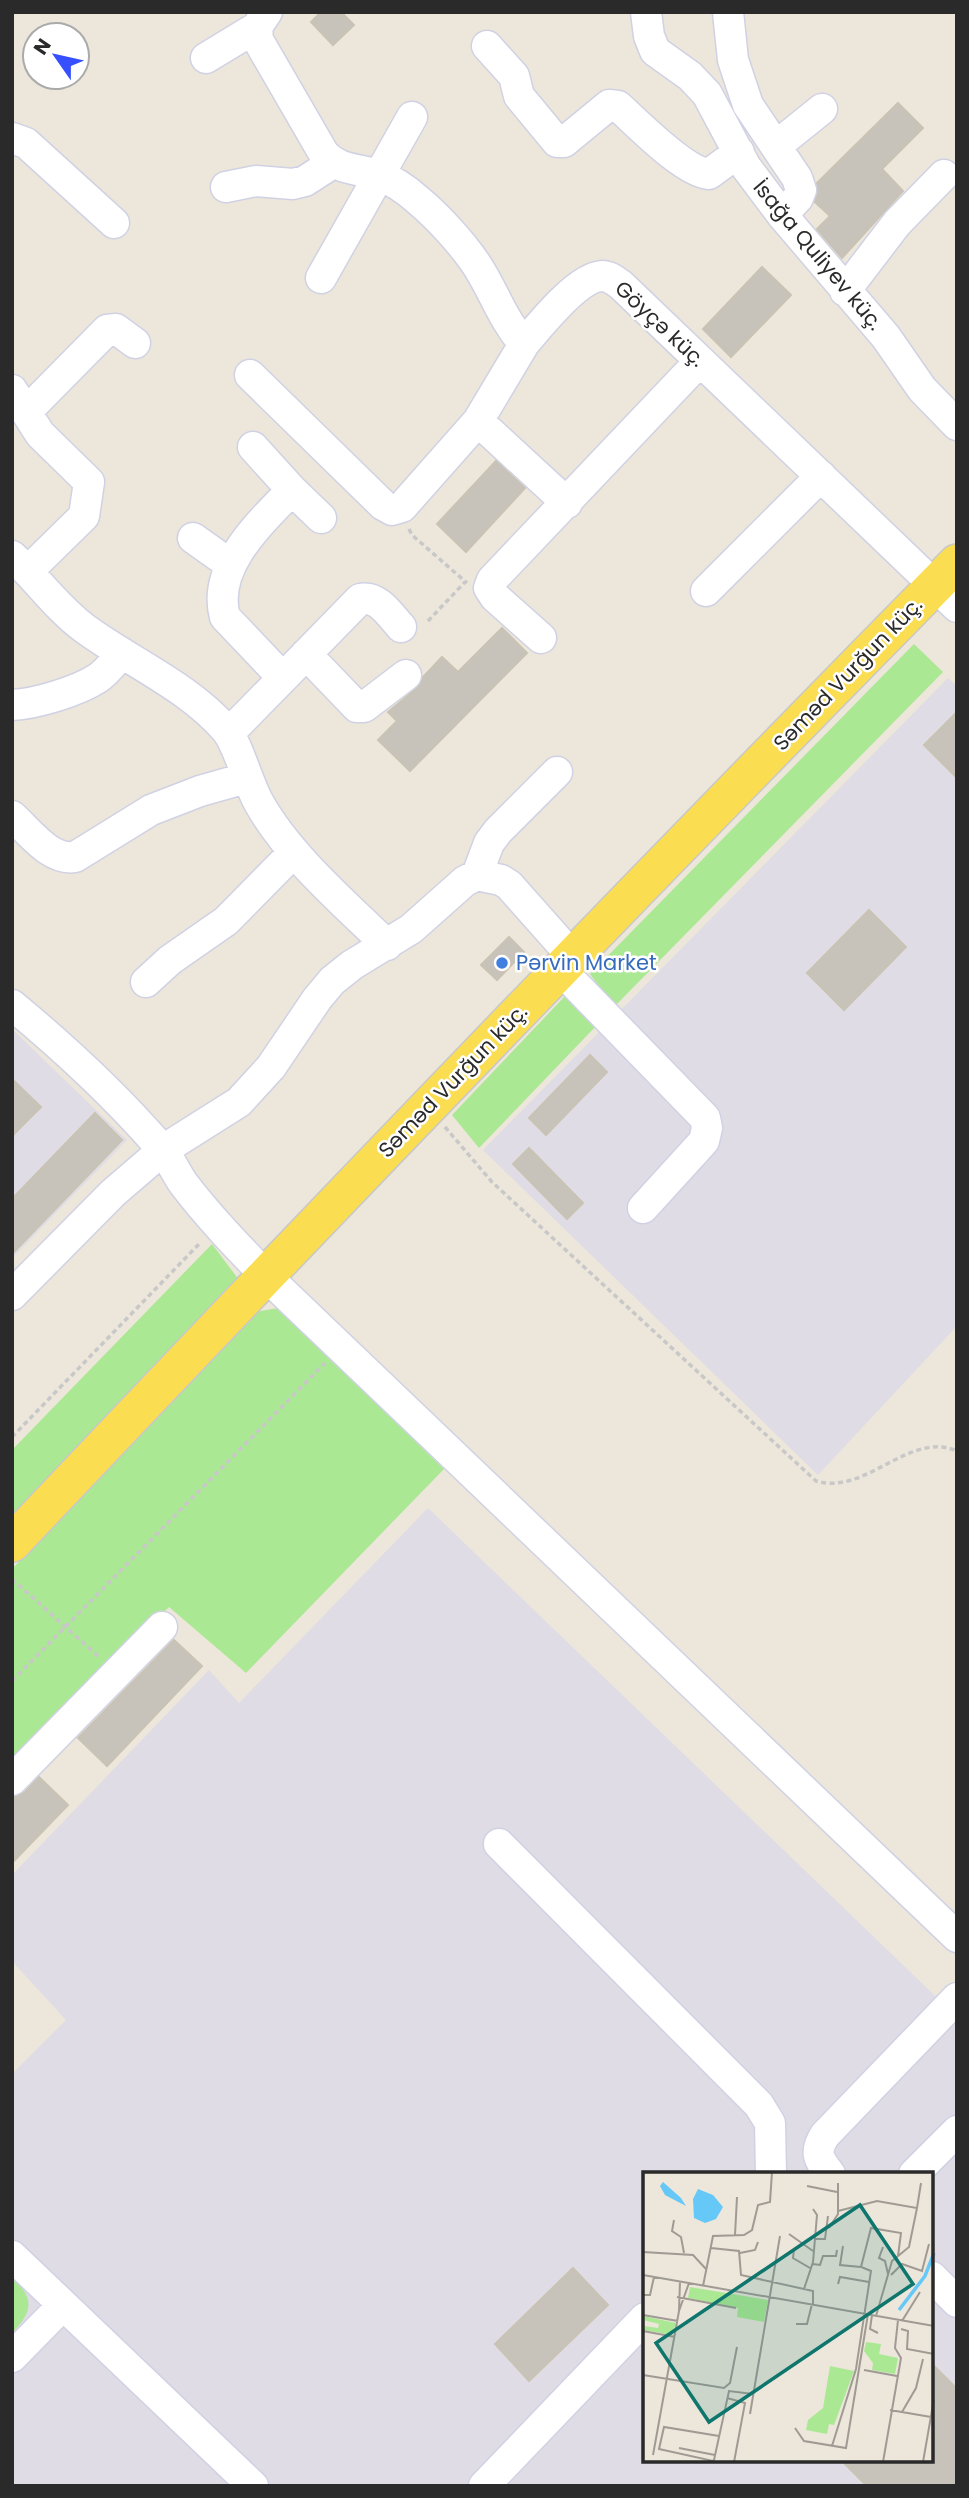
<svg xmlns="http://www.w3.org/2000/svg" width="969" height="2498" font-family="Poppins,sans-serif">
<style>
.industrial{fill:#dfdce5;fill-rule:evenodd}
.green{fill:#abe893}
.building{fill:#c8c3ba;stroke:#c9c3b4;stroke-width:2}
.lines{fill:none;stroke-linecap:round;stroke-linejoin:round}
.minor-casing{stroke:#d0d2e4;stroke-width:33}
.major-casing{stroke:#c8c8c8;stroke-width:40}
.path{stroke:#c8c8c8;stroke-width:3.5;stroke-dasharray:5 3.5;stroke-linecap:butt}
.minor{stroke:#fff;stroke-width:30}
.major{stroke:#fbdd52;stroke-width:37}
.shop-dot{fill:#3f7fe0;stroke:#fff;stroke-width:2.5}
.labels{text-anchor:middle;stroke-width:5;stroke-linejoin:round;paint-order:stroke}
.street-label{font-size:21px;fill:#2a2a2a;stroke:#fff}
.shop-label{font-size:21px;fill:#366cbe;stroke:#fff;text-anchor:start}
.inset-river{fill:none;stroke:#65c8f7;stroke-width:3.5}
.inset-road{fill:none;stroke:#9f9b94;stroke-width:2}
.view{fill:#0f766e;fill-opacity:0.15;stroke:#0f766e;stroke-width:3.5}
.inset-edge{fill:none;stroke:#2a2a2a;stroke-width:3.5}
</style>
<rect width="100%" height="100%" fill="#ede6db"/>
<path class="industrial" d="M948 678 957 686V1326L818 1475 483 1150Z
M12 1029 127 1140 12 1258Z
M428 1508 957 2017V2486H12V2074L66 2020 12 1961V1875L209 1670 239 1703ZM645 2174H932V2461H645Z"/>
<path class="green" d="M914 644 943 672 614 1007 590 974Z
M565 996 598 1024 479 1148 452 1115Z
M212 1244 239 1280 12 1520V1450Z
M278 1308 444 1469 246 1673 169 1607 12 1764V1569L255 1312Z
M12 2277C35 2299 33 2311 12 2333Z"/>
<path class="building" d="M321 12H341L354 25 333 45 311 22Z
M898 103 923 128 882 169 903 191 842 258 817 229 830 216 815 202 817 183Z
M762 267 791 295 731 357 703 329Z
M496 461 525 488 466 552 437 524Z
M502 628 527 653 410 771 378 740 397 721 388 712 417 688 423 677 442 657 458 672Z
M957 712V778L924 745Z
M869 910 906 947 844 1010 807 973Z
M509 937 524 952 497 980 481 965Z
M590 1055 607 1072 546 1135 529 1118Z
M12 1079 41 1107 12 1136Z
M95 1113 122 1140 12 1254V1199Z
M529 1148 583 1203 567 1219 513 1164Z
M174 1640 202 1666 107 1766 78 1738Z
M39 1777 68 1805 12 1863V1798L24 1793Z
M573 2268 608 2305 529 2381 495 2344Z
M932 2364 957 2389V2486H867L842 2461H932Z"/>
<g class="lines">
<defs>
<path id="minor" d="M267 12 257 27 258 40 324 154C340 171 357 168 378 175 392 180 408 191 419 201 437 216 460 241 474 261 493 288 500 316 524 344 539 326 578 277 602 276 610 276 615 281 621 285L957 607
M646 12 649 36 655 51 690 76 707 94 746 167 782 215 886 337 922 389 957 425
M728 12 733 60 748 105 797 178 801 190 798 198 782 215
M487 46 514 76 519 96 557 142H564L609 105 618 106C638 124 684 172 709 174L739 152
M206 58 257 27
M12 138 26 143 114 223
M776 146 822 109
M226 187 256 181 293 184 305 181 333 163
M321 278 412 117
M845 291 897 223 944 175
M250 375 383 505 392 510 402 507 478 421 524 344
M12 390 40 434 89 482 84 516 28 571
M27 411 107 330 116 329 135 343
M478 421 567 503
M292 490 321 518
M193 538 231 565
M12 556C37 579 57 608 84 628 130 662 188 686 226 730 238 744 248 784 259 803 288 855 344 903 387 945
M706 591 821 476
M541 638 495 597 489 588 492 580 700 361
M306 654 357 707H364L406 675
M283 678 360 599C378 595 390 615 401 627
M12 705C36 704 78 691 98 678 107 672 115 661 122 653
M229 733 283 678 225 617C211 567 261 522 292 490L253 447
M12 816C30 832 50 861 75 857L151 810 200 791 246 778
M477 875 489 843 498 831 557 772
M560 969 705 1118 707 1128 704 1141 643 1208
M146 982 170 960 226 921 294 852
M12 1005C64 1048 115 1095 160 1147 169 1157 175 1171 183 1183 208 1216 236 1245 265 1275L957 1937
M12 1295 113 1193 163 1150 239 1102 271 1067 317 999 332 981 352 965 411 929 465 881 477 875 501 880 509 885 572 956
M12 1780 162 1627
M499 1844 759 2105 770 2123 771 2174
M830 2174C818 2159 814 2152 825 2135L957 1998
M914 2174 957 2131
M12 2256 253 2486
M932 2277 957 2302
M12 2357 63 2305
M484 2486 645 2318"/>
<path id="major" d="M12 1543C324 1213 639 886 957 563"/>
</defs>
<use href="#minor" class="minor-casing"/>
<use href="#major" class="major-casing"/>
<path class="path" d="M409 529 412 535 467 583
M428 621 465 582
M445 1127 492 1182 816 1481C866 1496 909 1430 957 1451
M12 1437 201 1242
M12 1579 99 1657
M12 1681 325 1363"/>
<use href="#minor" class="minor"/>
<use href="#major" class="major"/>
</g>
<circle class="shop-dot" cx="502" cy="963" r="7"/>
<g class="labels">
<g class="street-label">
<text transform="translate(818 255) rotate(50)" y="7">İsağa Quliyev küç.</text>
<text transform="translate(660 324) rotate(43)" y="7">Göyçə küç.</text>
<text transform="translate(848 674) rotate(-46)" y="7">Səməd Vurğun küç.</text>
<text transform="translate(453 1081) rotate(-46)" y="7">Səməd Vurğun küç.</text>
</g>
<g class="shop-label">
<text x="516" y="970">Pərvin Market</text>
</g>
</g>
<g transform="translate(643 2172)">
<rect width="290" height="290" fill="#ede6db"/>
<path d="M47 115 125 128 121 150 94 145 95 136 45 126ZM0 144 33 151 29 163 1 158V154L15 156 16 152 0 148ZM223 170 238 172 236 182 255 186 252 202 229 198 230 191 221 179ZM187 194 211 199 191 253 186 252 184 262 163 258 165 248 180 236Z" fill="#abe893"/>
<path d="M20 10 38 26 43 34 22 23 17 14ZM55 17 70 23 80 35 73 47 62 51 51 46 50 27Z" fill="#65c8f7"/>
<path class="inset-river" d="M256 138 282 104 291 81"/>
<path class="inset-road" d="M164 14 194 20M274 36 278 11M195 39 234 29 274 36 266 75 249 89 233 144M31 48 29 59 38 65 41 81M186 56 195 42V11M146 62 170 79M92 63 94 25M172 67H182L185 44M200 74 197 93 218 95M240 75 236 86 242 89 245 102M68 76 96 79 98 103 170 119V132M151 77 150 86 167 96M0 80 50 83 63 97M97 81 112 78 115 70M170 92 177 93 180 84H193L194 78M0 103 291 154M248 103 259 92 279 99 286 72M37 109 36 139 46 111M195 112 197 105 226 110M60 114 70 64 101 63 109 58 115 33 127 30 129 0M161 117 170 90 174 43 170 37M0 123H7L11 105M34 125 93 136M0 143 35 149M229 143 227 157 235 161M259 149 277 120M153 152H164L169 132M258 157 265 159 264 177 291 182M0 159 32 165M221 198 254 204M0 203 81 216 87 211 94 175M84 226 102 231 91 290M247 238 288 245M259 240 273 216 280 187M107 242 137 64M152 256 161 269 203 276 225 142M76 264 21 255 16 277 70 289 71 288 86 219 110 222M189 274 213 197 228 99 218 95 228 56 258 61 255 84M36 276 72 283M10 283 36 139M240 290 258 186 252 176 255 148M280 290 291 227"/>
<path class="view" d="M217 33 270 112 66 250 13 171Z"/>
<rect width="290" height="290" class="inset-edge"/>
</g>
<rect width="969" height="2498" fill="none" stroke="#2a2a2a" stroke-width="28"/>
<g transform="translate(56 56) rotate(304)"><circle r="33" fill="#ffffff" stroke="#aaaaaa" stroke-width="2"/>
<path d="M0-5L12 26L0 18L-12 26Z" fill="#3650ff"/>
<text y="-10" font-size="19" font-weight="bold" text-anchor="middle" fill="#2a2a2a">N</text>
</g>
</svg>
